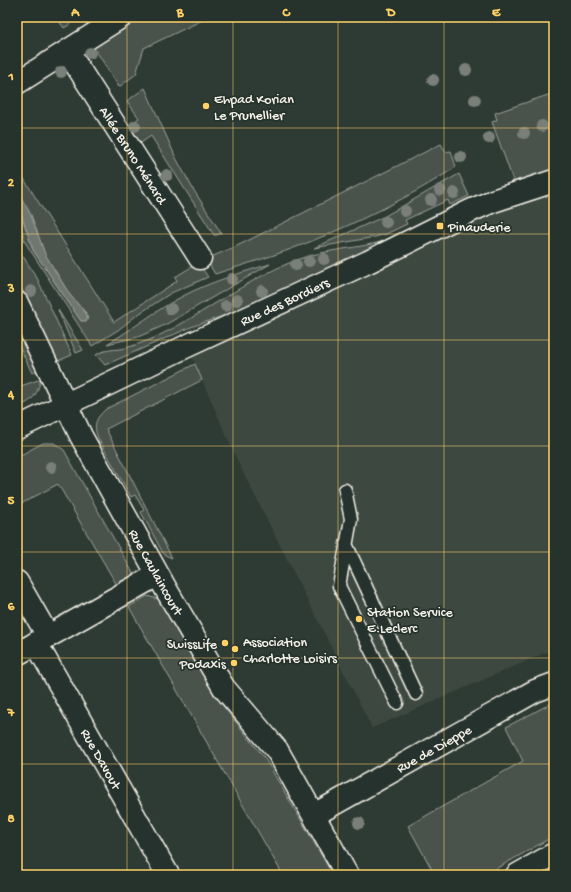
<svg xmlns="http://www.w3.org/2000/svg" width="571" height="892" font-family="'Gochi Hand',sans-serif">
<style>
.built{fill:#3c4841}
.green{fill:#48524c;stroke:#9ea29a}
.water{fill:#6f7770;stroke:#a4a8a0}
.lines{fill:none;stroke-linecap:round;stroke-linejoin:round}
.lane-casing{stroke:#f4f1e8;stroke-width:15}
.street-casing{stroke:#f4f1e8;stroke-width:25}
.secondary-casing{stroke:#f4f1e8;stroke-width:25}
.lane{stroke:#26332d;stroke-width:12}
.street{stroke:#26332d;stroke-width:22}
.secondary{stroke:#26332d;stroke-width:22}
.tree{fill:#7a8079}
.grid{fill:none;stroke:#ffd166;stroke-width:1;stroke-opacity:0.55}
.poi-dot{fill:#ffd166;stroke:#26332d;stroke-width:1.5}
.labels{text-anchor:middle;stroke-width:3.5;stroke-linejoin:round;paint-order:stroke}
.poi-label{font-size:14px;fill:#f4f1e8;stroke:#26332d;text-anchor:start}
.street-label{font-size:14px;fill:#f4f1e8;stroke:#26332d}
.neatline{fill:none;stroke:#ffd166;stroke-width:1.5}
.grid-label{font-size:13px;text-anchor:middle;font-weight:bold;fill:#ffd166}
</style>
<rect width="100%" height="100%" fill="#2e3b34"/>
<filter id="ink" filterUnits="userSpaceOnUse"><feTurbulence type="fractalNoise" baseFrequency=".025" numOctaves="2"/><feDisplacementMap in="SourceGraphic" scale="8" xChannelSelector="R" yChannelSelector="G"/><feConvolveMatrix kernelMatrix="1 2 1 2 8 2 1 2 1" color-interpolation-filters="sRGB"/></filter>
<g filter="url(#ink)">
<path class="built" d="M554 181V649L372 728 239 464 187 346Z"/>
<path class="green" d="M56 17H82L64 28Z
M138 17H209L144 48 136 74 119 87 93 46Z
M145 88 176 158 193 189 221 233 217 235H214L151 136 138 145 126 127 139 118 127 101Z
M554 93V170L514 183 492 122 497 120 495 113Z
M441 144 446 152 451 151 456 167C410 197 359 222 307 243 277 255 246 264 215 274L206 259 235 247Z
M17 168 114 322 177 281 175 277 198 263 208 277 171 293 137 315 118 330 92 346 25 242 17 213Z
M459 174 469 196 450 205 448 200 405 220 407 224 386 234 375 237 314 248 385 216Z
M388 240 254 305 191 327 105 365 96 355C104 349 116 350 126 348 135 345 145 342 154 338 203 315 245 280 296 260 325 249 358 249 388 240Z
M17 247 37 278 72 355 58 361 54 355 26 296 17 282Z
M270 264 165 325 138 337 107 344C133 329 156 310 183 296 210 282 240 273 270 264Z
M58 310 83 350 76 353Z
M17 323 39 370 32 373 17 341Z
M195 364 202 380 106 429 172 558 167 556 163 553 141 512 144 510 135 495 131 497 98 438C93 425 95 419 106 409Z
M41 379C38 390 35 400 24 404L17 396 18 387Z
M43 443H54L64 450 134 575V577L118 587 58 484 17 506V457Z
M147 596 158 599 215 696 264 757 333 875H283L129 607Z
M550 704 554 711V836L485 875H435L408 826 523 761 506 727Z"/>
<path class="water" d="M17 190 31 215 45 254 70 295 86 313 88 319 86 321H81L33 250 17 202Z"/>
<g class="lines">
<defs>
<path id="lane" d="M345 490 351 519 339 586 397 703
M346 544 416 694"/>
<g id="street">
<path id="s1" d="M68 52 200 258"/>
<path d="M17 83 121 17"/>
<path id="s2" d="M17 303 81 436 167 591 224 688 277 750 347 875"/>
<path d="M17 582 48 636"/>
<path id="s3" d="M36 643 168 875"/>
<path d="M17 654 157 575"/>
<path id="s4" d="M314 815 535 691 554 684"/>
<path d="M517 875 554 854"/>
</g>
<g id="secondary">
<path id="s5" d="M17 428 187 346 368 262 470 211 493 201 554 181"/>
</g>
</defs>
<use href="#lane" class="lane-casing"/>
<use href="#street" class="street-casing"/>
<use href="#secondary" class="secondary-casing"/>
<use href="#lane" class="lane"/>
<use href="#street" class="street"/>
<use href="#secondary" class="secondary"/>
</g>
<g class="tree">
<circle cx="90" cy="53" r="6"/>
<circle cx="466" cy="70" r="6"/>
<circle cx="61" cy="72" r="6"/>
<circle cx="433" cy="80" r="6"/>
<circle cx="475" cy="100" r="6"/>
<circle cx="135" cy="126" r="6"/>
<circle cx="542" cy="126" r="6"/>
<circle cx="524" cy="133" r="6"/>
<circle cx="489" cy="138" r="6"/>
<circle cx="461" cy="157" r="6"/>
<circle cx="167" cy="175" r="6"/>
<circle cx="440" cy="190" r="6"/>
<circle cx="454" cy="193" r="6"/>
<circle cx="431" cy="200" r="6"/>
<circle cx="405" cy="211" r="6"/>
<circle cx="386" cy="222" r="6"/>
<circle cx="324" cy="259" r="6"/>
<circle cx="309" cy="261" r="6"/>
<circle cx="296" cy="265" r="6"/>
<circle cx="232" cy="279" r="6"/>
<circle cx="31" cy="291" r="6"/>
<circle cx="262" cy="291" r="6"/>
<circle cx="237" cy="300" r="6"/>
<circle cx="226" cy="306" r="6"/>
<circle cx="171" cy="309" r="6"/>
<circle cx="51" cy="467" r="6"/>
<circle cx="359" cy="823" r="6"/>
</g>
</g>
<path class="grid" d="M127 17V875M233 17V875M338 17V875M444 17V875M17 128H554M17 234H554M17 340H554M17 446H554M17 552H554M17 658H554M17 764H554"/>
<g class="poi-dot">
<circle cx="206" cy="106" r="4"/>
<rect x="436" y="222" width="8" height="8" rx="2"/>
<circle cx="359" cy="619" r="4"/>
<circle cx="225" cy="643" r="4"/>
<circle cx="235" cy="649" r="4"/>
<circle cx="234" cy="663" r="4"/>
</g>
<g class="labels">
<g class="poi-label">
<text x="214" y="103">Ehpad Korian<tspan x="214" dy="16">Le Prunellier</tspan></text>
<text x="448" y="231">Pinauderie</text>
<text x="367" y="616">Station Service<tspan x="367" dy="16">E.Leclerc</tspan></text>
<text x="243" y="646">Association<tspan x="243" dy="16">Charlotte Loisirs</tspan></text>
<text x="217" y="648" text-anchor="end">SwissLife</text>
<text x="226" y="668" text-anchor="end">Podaxis</text>
</g>
<g class="street-label">
<text dy="5" stroke="none"><textPath href="#s1" startOffset="122">Allée Bruno Ménard</textPath></text>
<text dy="5" stroke="none"><textPath href="#s5" startOffset="296">Rue des Bordiers</textPath></text>
<text dy="5" stroke="none"><textPath href="#s2" startOffset="303">Rue Caulaincourt</textPath></text>
<text dy="5" stroke="none"><textPath href="#s4" startOffset="137">Rue de Dieppe</textPath></text>
<text dy="5" stroke="none"><textPath href="#s3" startOffset="133">Rue Davout</textPath></text>
</g>
</g>
<rect width="571" height="892" fill="none" stroke="#26332d" stroke-width="44"/>
<rect x="22" y="22" width="527" height="848" class="neatline"/>
<g class="grid-label">
<text x="75" y="16">A</text>
<text x="180" y="16">B</text>
<text x="286" y="16">C</text>
<text x="391" y="16">D</text>
<text x="496" y="16">E</text>
<text x="11" y="80">1</text>
<text x="11" y="186">2</text>
<text x="11" y="292">3</text>
<text x="11" y="398">4</text>
<text x="11" y="504">5</text>
<text x="11" y="610">6</text>
<text x="11" y="716">7</text>
<text x="11" y="822">8</text>
</g>
</svg>
